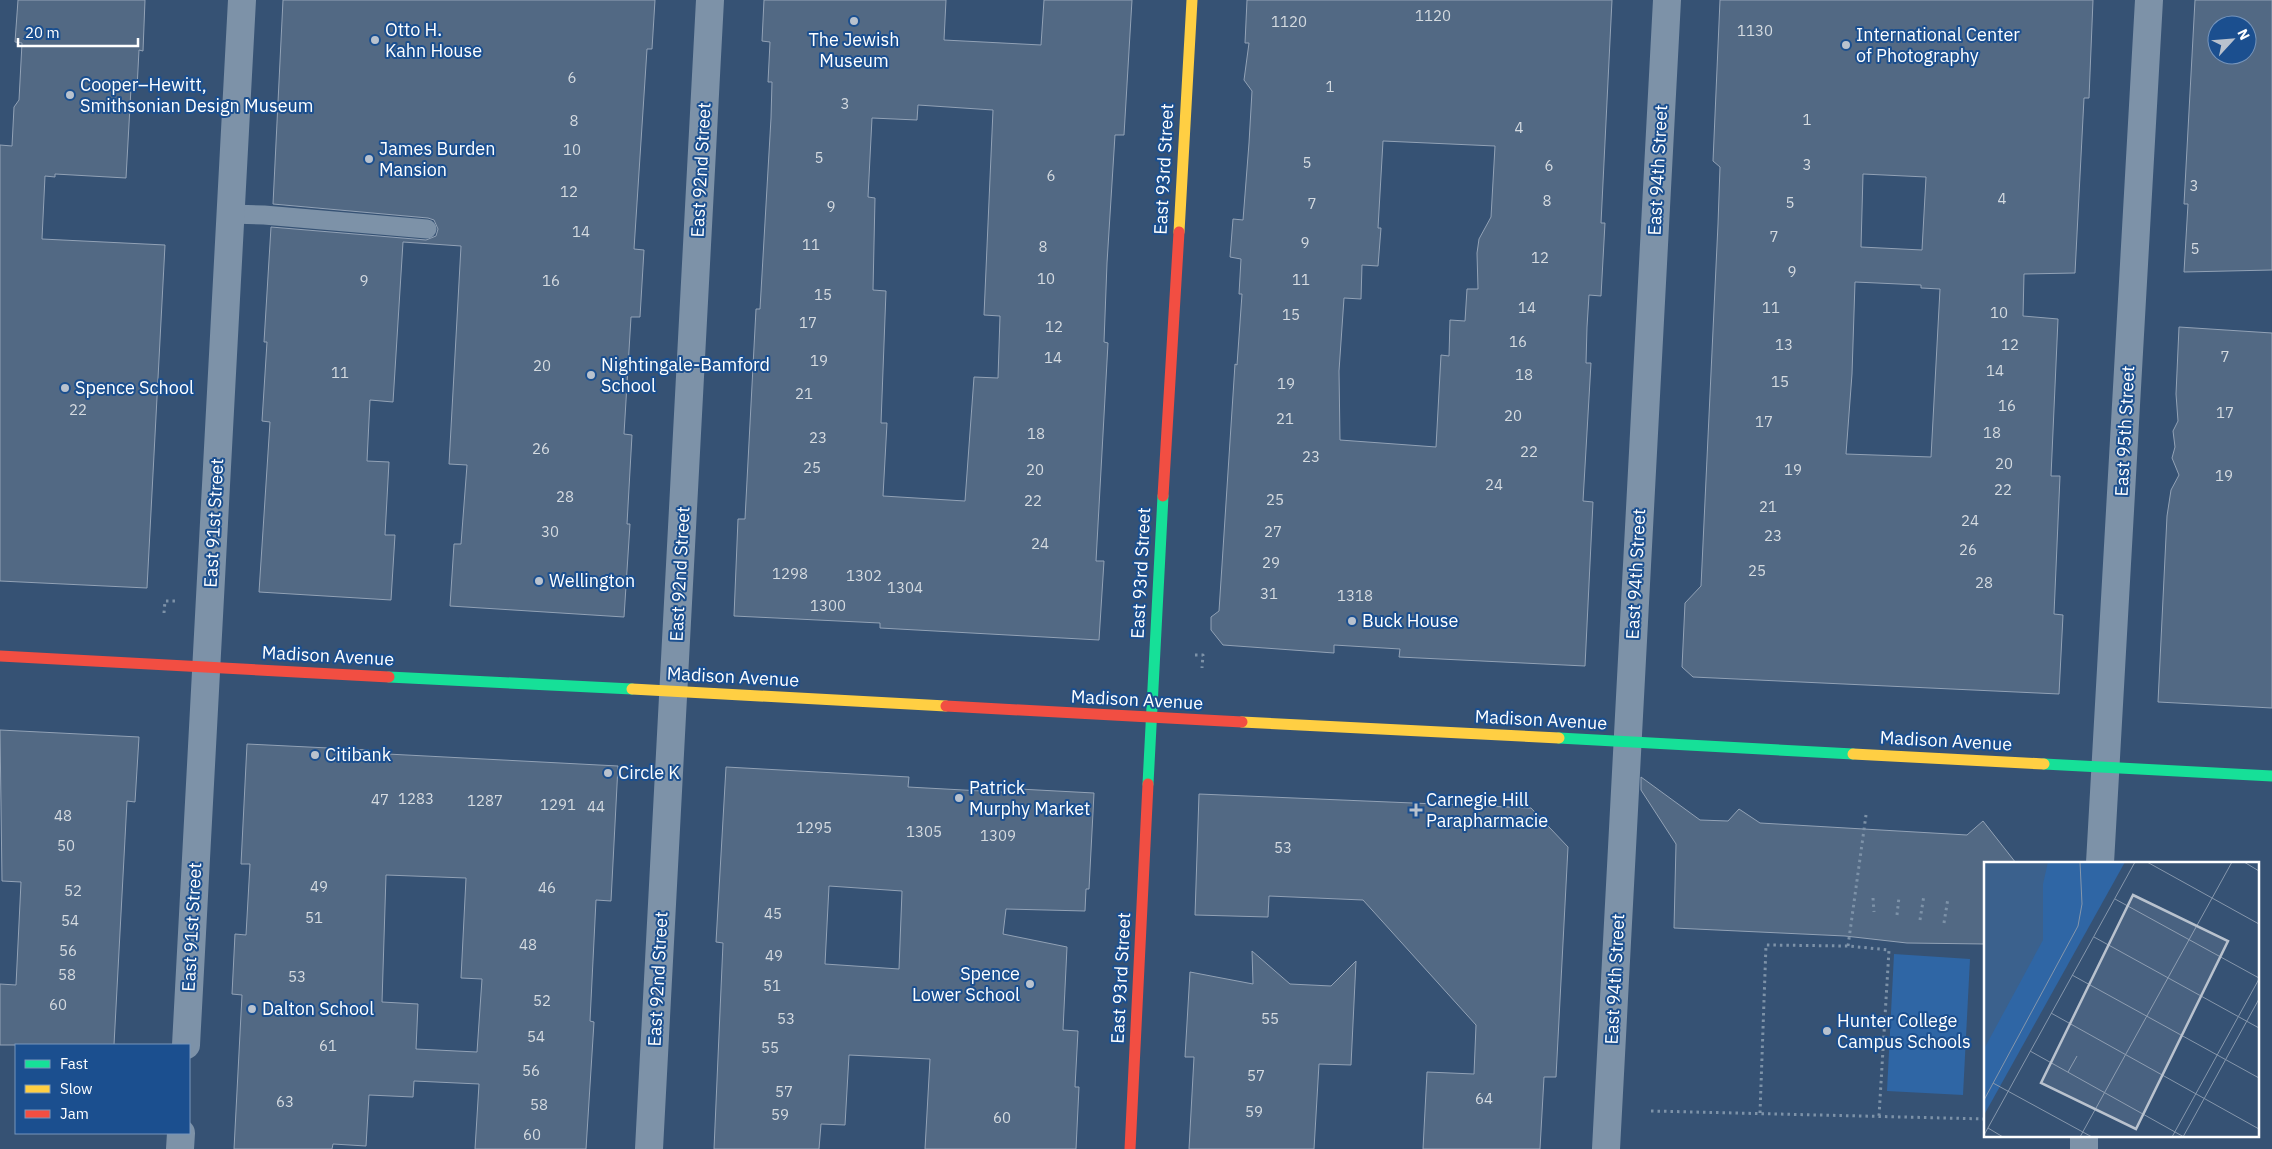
<svg xmlns="http://www.w3.org/2000/svg" width="2272" height="1149" font-family="'IBM Plex Sans',sans-serif">
<style>
.green{fill:#2f66a5}
.building{fill:#526984;stroke:#92a2b6;fill-rule:evenodd}
.lines{fill:none;stroke-linecap:round;stroke-linejoin:round}
.path{stroke:#7d92a8;stroke-width:3;stroke-dasharray:2.5 4;stroke-linecap:butt}
.lane{stroke:#7d92a8;stroke-width:19}
.street{stroke:#7d92a8;stroke-width:28}
.fast{stroke:#16e098;stroke-width:11}
.slow{stroke:#ffcf43;stroke-width:11}
.jam{stroke:#f24e42;stroke-width:11}
.poi-dot{fill:#b9c2ce;stroke:#1b4f8f;stroke-width:2}
.labels{text-anchor:middle;stroke-width:4;stroke-linejoin:round;paint-order:stroke}
.number-label{font-size:15px;fill:#d4dae0}
.poi-label{font-size:18px;fill:#fff;stroke:#1b4f8f;text-anchor:start}
.street-label{font-size:18px;fill:#fff;stroke:#1b4f8f}
.inset-road{fill:none;stroke:#8697ac;stroke-width:1}
.view{fill:#b9c2ce;fill-opacity:0.15;stroke:#b9c2ce;stroke-width:2.5}
.inset-edge{fill:none;stroke:#fff;stroke-width:2.5}
</style>
<rect width="100%" height="100%" fill="#365274"/>
<path class="green" d="M1894 954 1970 959 1963 1095 1887 1091Z"/>
<path class="building" d="M18 0H145L143 51 139 50 137 88H131L126 178 55 174V177L45 176 42 239 165 245 147 588 0 581V145L12 146 14 107 19 100 22 43 15 42Z
M283 0H655L652 49H647L634 249 644 250 640 317H631L624 434 632 435 627 524H630L624 617 450 606 454 544H461L467 465 449 464 461 246 403 242 393 402 370 400 367 461 389 462 385 535H395L391 600 259 592 270 422 262 421 267 342H264L271 227 426 240 436 236 438 229 434 220 428 218 273 204Z
M764 0H946L944 40 1041 45 1044 0H1132L1124 135H1115L1107 263 1104 342 1108 343 1096 561H1104L1099 640 880 628V623L734 616 738 519H745L756 309H760L771 118 772 82H768L770 42 762 41ZM918 105 993 110 984 315 1000 316 998 378 974 377 965 501 883 496 887 423H881L886 291 873 290 875 198 868 197 872 118 917 120Z
M1247 0H1612L1601 223H1605L1601 296 1589 295 1587 327 1586 363H1591L1583 501 1593 502 1585 666 1399 657 1400 649 1334 645V653L1223 645 1211 630V617L1219 611 1235 364 1237 365 1242 294H1239L1241 259 1230 257 1233 219 1243 220 1249 143 1252 91 1244 80 1249 43H1245ZM1383 141 1495 146 1491 217 1479 239 1477 253 1478 289H1467L1465 321 1450 320 1449 356 1441 355 1436 447 1340 440 1339 371 1344 298 1361 299 1362 265 1378 266 1381 228H1378Z
M1720 0H2093L2089 98H2084L2075 273 2024 274 2023 316 2058 319 2051 476H2060L2054 614 2063 615 2059 694 1693 677 1682 667 1685 603 1701 586 1718 224 1720 167 1713 161ZM1863 174 1926 177 1922 250 1861 247ZM1855 282 1921 285V288L1940 289 1931 457 1846 454 1852 374Z
M2195 0H2272V270L2184 272 2188 204H2184ZM2217 25H2247V55H2217Z
M2179 327 2272 333V708L2158 702 2167 516 2171 490 2179 475 2172 458 2175 447 2173 431 2178 421 2176 394Z
M0 730 139 737 135 802 127 801 114 1045H0V984L16 985 21 882 2 881Z
M247 744 369 750 368 753 618 766 611 901 596 900 590 1021 594 1022 586 1149H475L479 1084 414 1081 413 1097 369 1095 366 1146 333 1144 332 1149H234L242 995 232 994 235 934 246 935 250 864H241ZM386 875 466 878 461 978 482 979 477 1052 416 1049 418 1004 382 1002Z
M726 767 909 777 908 787 1019 793V789L1094 793 1089 889H1086L1085 911 1006 909 1003 934 1067 947 1063 1030 1078 1031 1075 1087H1079L1076 1149H925L930 1059 849 1055 845 1125 821 1124 819 1149H714L723 943 716 942ZM829 886 902 891 899 969 825 964Z
M1641 777 1700 820 1728 821 1739 809 1760 823 1967 835 1983 821 2016 863H1986V944L1907 943 1845 936 1674 928 1676 844 1641 790Z
M1199 794 1531 808 1568 847 1556 1077H1544L1540 1149H1423L1427 1072 1474 1074 1476 1025 1363 900 1269 896 1268 917 1195 915Z
M1252 951 1290 984 1331 986 1356 961 1351 1065 1319 1064 1314 1149H1189L1194 1057H1185L1190 972 1253 984Z"/>
<g class="lines">
<path class="path" d="M164 613 165 601H175
M1195 655H1203L1202 668
M1873 898 1874 912
M1897 915 1899 897
M1920 920 1924 895
M1944 923 1948 898
M1848 946 1866 815
M1651 1111 1986 1119
M1760 1113 1766 945 1848 946 1889 950 1879 1116"/>
<path class="lane" d="M231 214 264 215 427 229"/>
<path class="street" d="M2100 863 2149 0
M186 1045 242 0
M180 1149 181 1133
M649 1149 710 0
M1606 1149 1667 0
M2084 1149V1135"/>
<path class="fast" d="M389 677 632 689
M1559 738 1853 754
M2044 764 2272 776
M1148 784 1163 496"/>
<path class="slow" d="M1179 232 1192 0
M632 689 946 706
M1242 722 1559 738
M1853 754 2044 764"/>
<path class="jam" d="M1163 496 1179 232
M0 656 389 677
M946 706 1242 722
M1130 1149 1148 784"/>
</g>
<g class="poi-dot">
<circle cx="854" cy="21" r="5"/>
<circle cx="375" cy="40" r="5"/>
<circle cx="1846" cy="45" r="5"/>
<circle cx="70" cy="95" r="5"/>
<circle cx="369" cy="159" r="5"/>
<circle cx="591" cy="375" r="5"/>
<circle cx="65" cy="388" r="5"/>
<circle cx="539" cy="581" r="5"/>
<circle cx="1352" cy="621" r="5"/>
<circle cx="315" cy="755" r="5"/>
<circle cx="608" cy="773" r="5"/>
<circle cx="959" cy="798" r="5"/>
<path d="M1413.5 802.5h5v5h5v5h-5v5h-5v-5h-5v-5h5z"/>
<circle cx="1030" cy="984" r="5"/>
<circle cx="252" cy="1009" r="5"/>
<circle cx="1827" cy="1031" r="5"/>
</g>
<g class="labels">
<g class="number-label">
<text x="1433" y="21">1120</text>
<text x="1289" y="27">1120</text>
<text x="1755" y="36">1130</text>
<text x="572" y="83">6</text>
<text x="1330" y="92">1</text>
<text x="845" y="109">3</text>
<text x="1807" y="125">1</text>
<text x="574" y="126">8</text>
<text x="1519" y="133">4</text>
<text x="572" y="155">10</text>
<text x="819" y="163">5</text>
<text x="1307" y="168">5</text>
<text x="1807" y="170">3</text>
<text x="1549" y="171">6</text>
<text x="1051" y="181">6</text>
<text x="2194" y="191">3</text>
<text x="569" y="197">12</text>
<text x="2002" y="204">4</text>
<text x="1547" y="206">8</text>
<text x="1790" y="208">5</text>
<text x="1312" y="209">7</text>
<text x="831" y="212">9</text>
<text x="581" y="237">14</text>
<text x="1774" y="242">7</text>
<text x="1305" y="248">9</text>
<text x="811" y="250">11</text>
<text x="1043" y="252">8</text>
<text x="2195" y="254">5</text>
<text x="1540" y="263">12</text>
<text x="1792" y="277">9</text>
<text x="1046" y="284">10</text>
<text x="1301" y="285">11</text>
<text x="364" y="286">9</text>
<text x="551" y="286">16</text>
<text x="823" y="300">15</text>
<text x="1527" y="313">14</text>
<text x="1771" y="313">11</text>
<text x="1999" y="318">10</text>
<text x="1291" y="320">15</text>
<text x="808" y="328">17</text>
<text x="1054" y="332">12</text>
<text x="1518" y="347">16</text>
<text x="1784" y="350">13</text>
<text x="2010" y="350">12</text>
<text x="2225" y="362">7</text>
<text x="1053" y="363">14</text>
<text x="819" y="366">19</text>
<text x="542" y="371">20</text>
<text x="1995" y="376">14</text>
<text x="340" y="378">11</text>
<text x="1524" y="380">18</text>
<text x="1780" y="387">15</text>
<text x="1286" y="389">19</text>
<text x="804" y="399">21</text>
<text x="2007" y="411">16</text>
<text x="78" y="415">22</text>
<text x="2225" y="418">17</text>
<text x="1513" y="421">20</text>
<text x="1285" y="424">21</text>
<text x="1764" y="427">17</text>
<text x="1992" y="438">18</text>
<text x="1036" y="439">18</text>
<text x="818" y="443">23</text>
<text x="541" y="454">26</text>
<text x="1529" y="457">22</text>
<text x="1311" y="462">23</text>
<text x="2004" y="469">20</text>
<text x="812" y="473">25</text>
<text x="1035" y="475">20</text>
<text x="1793" y="475">19</text>
<text x="2224" y="481">19</text>
<text x="1494" y="490">24</text>
<text x="2003" y="495">22</text>
<text x="565" y="502">28</text>
<text x="1275" y="505">25</text>
<text x="1033" y="506">22</text>
<text x="1768" y="512">21</text>
<text x="1970" y="526">24</text>
<text x="550" y="537">30</text>
<text x="1273" y="537">27</text>
<text x="1773" y="541">23</text>
<text x="1040" y="549">24</text>
<text x="1968" y="555">26</text>
<text x="1271" y="568">29</text>
<text x="1757" y="576">25</text>
<text x="790" y="579">1298</text>
<text x="864" y="581">1302</text>
<text x="1984" y="588">28</text>
<text x="905" y="593">1304</text>
<text x="1269" y="599">31</text>
<text x="1355" y="601">1318</text>
<text x="828" y="611">1300</text>
<text x="416" y="804">1283</text>
<text x="380" y="805">47</text>
<text x="485" y="806">1287</text>
<text x="558" y="810">1291</text>
<text x="596" y="812">44</text>
<text x="63" y="821">48</text>
<text x="814" y="833">1295</text>
<text x="924" y="837">1305</text>
<text x="998" y="841">1309</text>
<text x="66" y="851">50</text>
<text x="1283" y="853">53</text>
<text x="319" y="892">49</text>
<text x="547" y="893">46</text>
<text x="73" y="896">52</text>
<text x="773" y="919">45</text>
<text x="314" y="923">51</text>
<text x="70" y="926">54</text>
<text x="528" y="950">48</text>
<text x="68" y="956">56</text>
<text x="774" y="961">49</text>
<text x="67" y="980">58</text>
<text x="297" y="982">53</text>
<text x="772" y="991">51</text>
<text x="542" y="1006">52</text>
<text x="58" y="1010">60</text>
<text x="786" y="1024">53</text>
<text x="1270" y="1024">55</text>
<text x="536" y="1042">54</text>
<text x="328" y="1051">61</text>
<text x="770" y="1053">55</text>
<text x="531" y="1076">56</text>
<text x="1256" y="1081">57</text>
<text x="784" y="1097">57</text>
<text x="1484" y="1104">64</text>
<text x="285" y="1107">63</text>
<text x="539" y="1110">58</text>
<text x="1254" y="1117">59</text>
<text x="780" y="1120">59</text>
<text x="1002" y="1123">60</text>
<text x="532" y="1140">60</text>
</g>
<g class="poi-label">
<text x="385" y="36">Otto H.<tspan x="385" dy="21">Kahn House</tspan></text>
<text x="1856" y="41">International Center<tspan x="1856" dy="21">of Photography</tspan></text>
<text x="854" y="46" text-anchor="middle">The Jewish<tspan x="854" dy="21">Museum</tspan></text>
<text x="80" y="91">Cooper–Hewitt,<tspan x="80" dy="21">Smithsonian Design Museum</tspan></text>
<text x="379" y="155">James Burden<tspan x="379" dy="21">Mansion</tspan></text>
<text x="601" y="371">Nightingale-Bamford<tspan x="601" dy="21">School</tspan></text>
<text x="75" y="394">Spence School</text>
<text x="549" y="587">Wellington</text>
<text x="1362" y="627">Buck House</text>
<text x="325" y="761">Citibank</text>
<text x="618" y="779">Circle K</text>
<text x="969" y="794">Patrick<tspan x="969" dy="21">Murphy Market</tspan></text>
<text x="1426" y="806">Carnegie Hill<tspan x="1426" dy="21">Parapharmacie</tspan></text>
<text x="1020" y="980" text-anchor="end">Spence<tspan x="1020" dy="21">Lower School</tspan></text>
<text x="262" y="1015">Dalton School</text>
<text x="1837" y="1027">Hunter College<tspan x="1837" dy="21">Campus Schools</tspan></text>
</g>
<g class="street-label">
<text transform="translate(1164 169) rotate(-87)" y="6">East 93rd Street</text>
<text transform="translate(701 170) rotate(-87)" y="6">East 92nd Street</text>
<text transform="translate(1658 170) rotate(-87)" y="6">East 94th Street</text>
<text transform="translate(2125 431) rotate(-87)" y="6">East 95th Street</text>
<text transform="translate(214 523) rotate(-87)" y="6">East 91st Street</text>
<text transform="translate(1141 573) rotate(-87)" y="6">East 93rd Street</text>
<text transform="translate(680 574) rotate(-87)" y="6">East 92nd Street</text>
<text transform="translate(1636 574) rotate(-87)" y="6">East 94th Street</text>
<text transform="translate(328 656) rotate(3)" y="6">Madison Avenue</text>
<text transform="translate(733 677) rotate(3)" y="6">Madison Avenue</text>
<text transform="translate(1137 700) rotate(3)" y="6">Madison Avenue</text>
<text transform="translate(1541 720) rotate(3)" y="6">Madison Avenue</text>
<text transform="translate(1946 741) rotate(3)" y="6">Madison Avenue</text>
<text transform="translate(192 927) rotate(-87)" y="6">East 91st Street</text>
<text transform="translate(1121 978) rotate(-87)" y="6">East 93rd Street</text>
<text transform="translate(658 979) rotate(-87)" y="6">East 92nd Street</text>
<text transform="translate(1615 979) rotate(-87)" y="6">East 94th Street</text>
</g>
</g>
<g transform="translate(1984 862)">
<rect width="275" height="275" fill="#365274"/>
<path d="M0 0H141L0 253Z" fill="#2f66a5"/>
<path d="M0 0H64L59 22V78L0 187Z" fill="#3b618d"/>
<path class="inset-road" d="M163 0 275 62M260 0 275 9M131 37 275 116M110 75 275 166M88 113 275 216M67 151 275 267M46 189 200 275M84 210 93 194M9 221 108 275M0 238 94 64 98 42 96 0M4 266 19 275M0 273 151 0M96 275 248 0M188 275 275 117M199 275 275 137"/>
<path class="view" d="M149 33 244 79 152 267 57 221Z"/>
<rect width="275" height="275" class="inset-edge"/>
</g>
<rect x="15" y="1044" width="175" height="90" fill="#1b4f8f" stroke="#7695bc"/>
<rect x="25" y="1060" width="25" height="8" fill="#16e098" stroke="#7695bc"/>
<text x="60" y="1069" font-size="15" fill="#ffffff">Fast</text>
<rect x="25" y="1085" width="25" height="8" fill="#ffcf43" stroke="#7695bc"/>
<text x="60" y="1094" font-size="15" fill="#ffffff">Slow</text>
<rect x="25" y="1110" width="25" height="8" fill="#f24e42" stroke="#7695bc"/>
<text x="60" y="1119" font-size="15" fill="#ffffff">Jam</text>
<g transform="translate(2232 40) rotate(64)"><circle r="24" fill="#1b4f8f" stroke="#7695bc"/>
<path d="M0-4L9 19L0 12L-9 19Z" fill="#b9c2ce"/>
<text y="-8" font-size="14" font-weight="bold" text-anchor="middle" fill="#ffffff">N</text>
</g>
<path d="M18 38v8h120v-8" fill="none" stroke="#ffffff" stroke-width="2.5"/>
<text x="25" y="38" font-size="15" fill="#ffffff" stroke="#1b4f8f" stroke-width="4" paint-order="stroke">20 m</text>
</svg>
